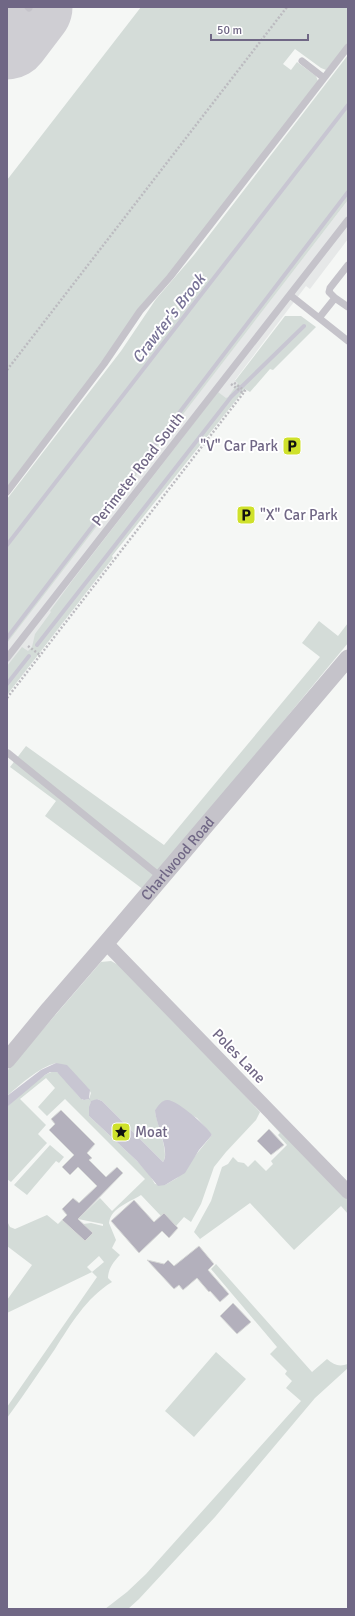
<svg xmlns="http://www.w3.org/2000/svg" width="355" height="1616" font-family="Signika,sans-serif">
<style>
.built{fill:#e6e8e8}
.green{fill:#d4dcd8;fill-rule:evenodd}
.water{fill:#c8c6d2}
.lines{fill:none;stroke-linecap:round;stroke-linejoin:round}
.stream{stroke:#c8c6d2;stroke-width:4}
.runway{stroke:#cfced3;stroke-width:87}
.building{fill:#b3b0bc;stroke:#d7d9d7}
.path{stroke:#bcbbc0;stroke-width:2.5;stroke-dasharray:2 2;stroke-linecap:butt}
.service{stroke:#c5c3ca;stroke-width:7}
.minor{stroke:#c5c3ca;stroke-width:14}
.tertiary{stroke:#c5c3ca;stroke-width:17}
.labels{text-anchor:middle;stroke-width:4;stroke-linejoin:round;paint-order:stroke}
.poi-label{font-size:15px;fill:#706785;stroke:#fff;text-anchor:start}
.street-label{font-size:15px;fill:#706785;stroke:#fff}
.water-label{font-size:16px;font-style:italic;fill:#777296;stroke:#fff}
</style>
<rect width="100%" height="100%" fill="#f5f7f5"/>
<path class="built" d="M348 200V239L310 289 306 286 235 380 239 383 7 682V642Z"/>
<path class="green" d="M141 7H348V43L326 70 321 68 295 49 283 64 291 70 297 62 316 76 318 81 7 487V180Z
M348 55V200L7 643V499L121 351 156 299 194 255Z
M285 316H301L316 327 273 370 270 369 250 392 245 389 112 556 113 558 7 695V666L22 647 28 651 32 647 35 634 51 612 50 611 72 581 218 392 226 398 228 397 238 383 235 381Z
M319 621 338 636 348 623V643L144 890 45 816 56 801 10 767 26 746 164 845 320 657 302 643Z
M111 961 126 969 260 1112 256 1120 226 1152 214 1167 201 1204 191 1222 184 1217 176 1226 161 1216 141 1195C131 1202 111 1207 109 1223L116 1240 112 1248 120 1255C114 1261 108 1269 108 1278L112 1282C86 1298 71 1324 55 1349 39 1372 24 1395 7 1418V1407L97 1277 92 1272 7 1313V1300L32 1265 7 1246V1221L10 1227 15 1229 47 1215 58 1224 62 1220 85 1241 93 1233 83 1224 91 1223 103 1226V1224L78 1219 100 1198 112 1211 145 1179 65 1099 47 1116 38 1107 55 1088 46 1078 20 1099 46 1125 38 1134 47 1143 11 1182 7 1179V1107C15 1100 47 1067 57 1072 68 1078 73 1093 83 1100L89 1099 91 1093 88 1088 56 1063C38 1068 21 1084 7 1096V1071L101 962ZM97 1099 102 1101 163 1162C170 1153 156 1123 155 1110L164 1101 197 1118 212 1135 177 1178 165 1185 155 1184 149 1174 137 1161 89 1116 90 1103ZM99 1256 104 1262 92 1272 87 1267Z
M268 1120H270L348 1199V1214L341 1206 294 1250 250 1203 200 1239 194 1232 211 1201 222 1167 228 1164 233 1157 238 1162 244 1163 248 1167 255 1160 266 1171 273 1164 271 1161 287 1145 278 1135 280 1133Z
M50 1145 64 1157 59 1163 56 1161 27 1195 14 1185Z
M216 1264 312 1372 327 1359C334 1365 339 1367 348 1364V1368L315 1398 215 1517 139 1599 128 1609H105L127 1592 146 1574 301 1401 286 1388 292 1381 285 1374 287 1371 270 1354 277 1347 211 1269Z
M216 1352 246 1379 194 1437 165 1411Z"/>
<path class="water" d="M56 1063 67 1065 90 1090 89 1098 91 1101 97 1099 102 1101 163 1162C171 1153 155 1122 155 1110 158 1106 162 1100 167 1100 176 1099 208 1127 212 1135L199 1150 185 1173 165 1185 158 1186 137 1161 89 1116V1107L91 1101 89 1099 84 1100 81 1099 57 1072H50L45 1075 7 1107V1096L41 1070Z"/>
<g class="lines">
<path class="stream" d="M7 545 348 105
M7 638 348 192
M37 645 231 397 304 326
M7 684 29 656"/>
<path class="runway" d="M7 36 29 7"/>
</g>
<path class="building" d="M61 1110 95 1144 87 1153 92 1158 89 1160 106 1177 117 1167 123 1173 78 1219 93 1233 85 1241 62 1220 67 1215 62 1209 73 1198 79 1203 97 1186 78 1167 70 1175 62 1167 74 1155 49 1130 55 1124 51 1119Z
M269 1129 284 1145 271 1155 257 1141Z
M134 1200 154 1222 164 1213 178 1228 169 1238 162 1231 139 1253 111 1221Z
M199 1246 214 1264 208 1270 229 1294 220 1302 210 1291 209 1292 197 1278 183 1290 179 1285 174 1289 147 1260 164 1264 168 1260 174 1266Z
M233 1303 251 1322 237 1334 220 1316Z"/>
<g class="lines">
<path class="path" d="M7 370 287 7
M231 384 243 393
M28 646 40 655
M7 698 245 391 233 382"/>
<path class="service" d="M28 7 29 8
M302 61 324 78
M290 295 348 341
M335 298 348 307
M319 318 335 298 329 292 330 288 348 265
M7 492 104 364 140 311 170 277 348 47
M7 658 348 220
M8 753 162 878"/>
<path class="minor" d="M106 943 348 1192"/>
<path class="tertiary" id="s1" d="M7 1060 49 1009 106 943 348 658"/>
</g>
<defs>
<symbol id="parking-square" viewBox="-11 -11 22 22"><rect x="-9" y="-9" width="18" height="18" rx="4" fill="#cfe12b" stroke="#fff"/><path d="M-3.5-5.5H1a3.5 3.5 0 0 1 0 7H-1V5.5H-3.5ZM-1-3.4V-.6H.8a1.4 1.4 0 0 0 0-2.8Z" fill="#111"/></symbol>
<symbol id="sight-square" viewBox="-11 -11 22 22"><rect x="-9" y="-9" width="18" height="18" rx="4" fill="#cfe12b" stroke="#fff"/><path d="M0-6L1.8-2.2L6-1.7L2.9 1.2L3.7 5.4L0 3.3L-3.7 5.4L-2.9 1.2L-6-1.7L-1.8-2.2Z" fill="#111"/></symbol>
</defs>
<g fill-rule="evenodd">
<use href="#parking-square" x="281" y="435" width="22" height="22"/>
<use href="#parking-square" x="235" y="504" width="22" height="22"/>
<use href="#sight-square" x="110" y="1121" width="22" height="22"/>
</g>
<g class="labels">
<g class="poi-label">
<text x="278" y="451" text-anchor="end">"V" Car Park</text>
<text x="260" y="520">"X" Car Park</text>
<text x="135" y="1137">Moat</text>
</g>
<g class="street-label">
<text transform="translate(138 469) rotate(-52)" y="5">Perimeter Road South</text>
<text dy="5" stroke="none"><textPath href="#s1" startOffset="264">Charlwood Road</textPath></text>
<text transform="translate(239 1056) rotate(46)" y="5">Poles Lane</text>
</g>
<g class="water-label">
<text transform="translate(168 318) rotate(-52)" y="6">Crawter's Brook</text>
</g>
</g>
<rect width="355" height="1616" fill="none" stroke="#706785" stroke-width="16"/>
<path d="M211 34v6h97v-6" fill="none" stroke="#706785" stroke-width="2"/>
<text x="217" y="34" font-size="12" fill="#706785" stroke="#ffffff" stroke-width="3" paint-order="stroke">50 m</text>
</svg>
